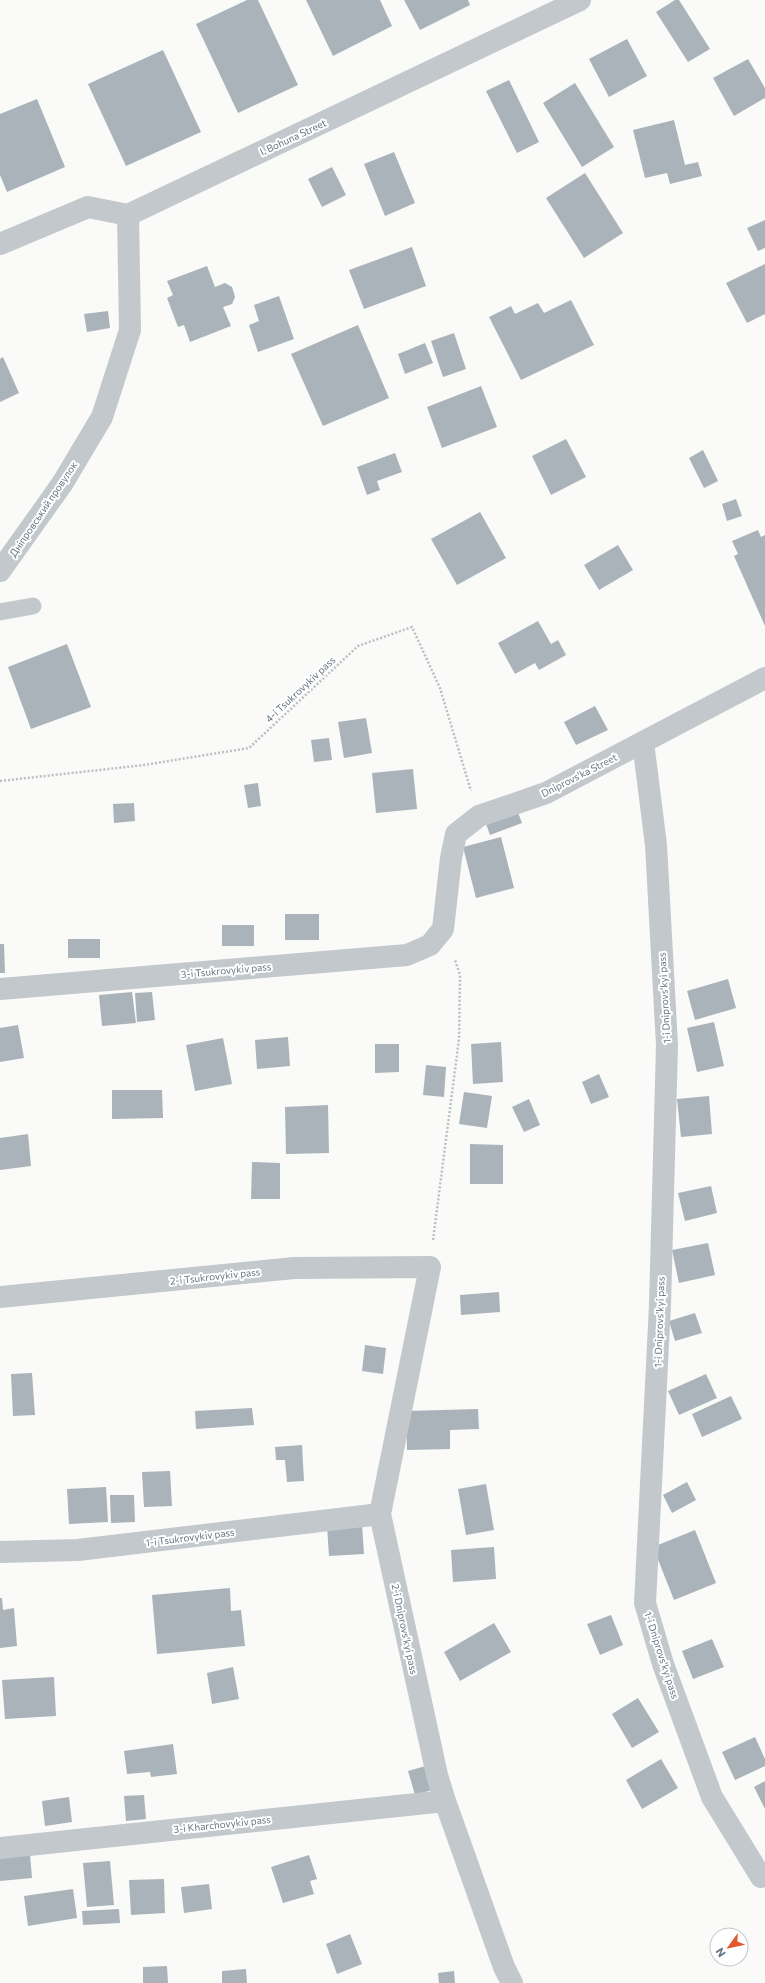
<svg xmlns="http://www.w3.org/2000/svg" width="765" height="1983" font-family="Commissioner,sans-serif">
<style>
.building{fill:#aab3b9}
.lines{fill:none;stroke-linecap:round;stroke-linejoin:round}
.path{stroke:#bbbfc2;stroke-width:2.5;stroke-dasharray:2 2;stroke-linecap:butt}
.service{stroke:#c3c8cc;stroke-width:17}
.minor{stroke:#c3c8cc;stroke-width:22}
.labels{text-anchor:middle;stroke-width:4;stroke-linejoin:round;paint-order:stroke}
.street-label{font-size:10px;fill:#657683;stroke:#fff}
</style>
<rect width="100%" height="100%" fill="#fafaf8"/>
<path class="building" d="M247 0H258L298 85 238 113 196 24Z
M306 0H380L392 26 333 56Z
M404 0H468L470 5 420 30Z
M675 0H679L710 49 688 62 656 12Z
M627 39 647 76 609 97 589 59Z
M163 50 201 132 126 166 88 84Z
M748 59 765 88V98L734 116 713 78Z
M509 80 539 142 517 153 486 91Z
M575 83 614 147 582 167 543 103Z
M37 99 65 167 7 192 0 175V114Z
M674 120 685 165 698 162 702 176 670 184 667 173 645 178 633 130Z
M394 152 415 203 385 216 364 164Z
M332 167 346 195 322 207 308 179Z
M585 173 623 233 584 258 546 198Z
M765 220V248L758 251 747 228Z
M412 247 426 286 364 309 349 270Z
M765 264V314L747 323 726 283Z
M207 266 215 287 225 283 232 287 235 297 232 304 223 307 231 326 190 342 184 325 178 327 167 298 173 295 167 281Z
M279 296 294 339 258 352 249 325 259 321 254 305Z
M571 300 594 345 521 380 489 317 511 306 515 314 538 303 544 313Z
M108 311 110 328 87 332 84 314Z
M358 325 389 398 323 426 291 354Z
M454 333 466 369 443 377 431 341Z
M425 343 433 363 405 374 398 354Z
M3 357 19 393 0 402V359Z
M481 386 497 427 442 448 427 407Z
M566 439 586 477 551 495 532 456Z
M703 450 718 481 704 488 689 458Z
M395 453 402 472 377 481 380 490 367 495 357 467Z
M736 499 742 516 727 521 722 504Z
M480 512 506 558 457 585 431 539Z
M758 530 761 537 765 535V626L734 556 738 554 732 541Z
M618 545 633 570 599 590 584 565Z
M538 621 551 644 558 640 566 655 539 670 535 663 515 674 498 643Z
M67 644 91 707 31 729 8 667Z
M595 706 608 730 576 745 564 722Z
M366 718 372 753 344 758 338 722Z
M329 738 332 760 314 762 311 740Z
M413 769 417 809 376 813 372 773Z
M258 783 261 806 248 808 244 785Z
M134 803 135 821 114 823 113 804Z
M517 810 522 823 490 835 485 821Z
M501 837 514 888 476 898 463 847Z
M285 914H319V940H285Z
M222 925H254V946H222Z
M68 939H100V958H68Z
M0 944H4L5 973H0Z
M728 979 736 1008 695 1020 687 991Z
M132 992 136 1023 102 1026 99 995Z
M152 992 155 1020 137 1022 135 993Z
M714 1022 724 1066 697 1072 687 1028Z
M18 1025 24 1058 0 1062V1028Z
M288 1037 290 1066 257 1069 255 1040Z
M223 1038 232 1084 195 1091 186 1045Z
M501 1042 503 1082 473 1084 471 1044Z
M375 1044H399V1072L375 1073Z
M426 1065 446 1067 444 1097 423 1095Z
M599 1074 609 1097 591 1104 582 1082Z
M112 1090H162L163 1118 112 1119Z
M464 1092 492 1096 487 1128 459 1124Z
M709 1096 712 1134 681 1137 677 1099Z
M529 1099 540 1125 524 1132 512 1107Z
M328 1105 329 1153 286 1154 285 1107Z
M28 1134 31 1166 0 1170V1138Z
M470 1144 503 1145V1184H470Z
M252 1162 280 1163V1199H251Z
M711 1186 717 1213 685 1221 678 1193Z
M708 1243 715 1275 679 1283 672 1250Z
M499 1292 500 1312 461 1315 460 1295Z
M695 1313 702 1333 675 1341 669 1321Z
M365 1345 386 1348 383 1374 362 1371Z
M32 1373 35 1415 13 1416 11 1374Z
M706 1374 717 1398 679 1415 668 1391Z
M731 1396 742 1419 702 1437 692 1414Z
M252 1408 254 1425 196 1429 195 1411Z
M478 1409 479 1429 450 1430V1449L407 1450 406 1411Z
M302 1445 304 1481 287 1482 285 1460H276L275 1447Z
M170 1471 172 1506 144 1507 142 1472Z
M687 1482 696 1500 672 1513 663 1495Z
M486 1484 494 1530 466 1535 458 1489Z
M106 1487 108 1522 69 1524 67 1489Z
M110 1495H134L135 1522 111 1523Z
M362 1524 364 1554 329 1556 327 1526Z
M695 1530 716 1583 674 1600 653 1547Z
M494 1547 496 1579 453 1582 451 1550Z
M230 1588 231 1611 241 1610 245 1646 157 1654 152 1595Z
M0 1598H2L3 1610 14 1608 17 1646 0 1648Z
M611 1615 623 1645 600 1655 587 1624Z
M494 1623 511 1652 460 1681 444 1652Z
M712 1639 724 1667 693 1679 682 1651Z
M233 1667 239 1699 212 1704 207 1673Z
M54 1677 56 1716 5 1719 2 1680Z
M638 1698 659 1732 632 1748 612 1714Z
M755 1737 765 1759V1766L735 1780 722 1752Z
M173 1744 177 1774 151 1777 150 1772 127 1774 124 1751Z
M661 1759 678 1788 642 1809 626 1780Z
M429 1765 435 1789 415 1795 408 1771Z
M765 1781V1809L754 1787Z
M144 1795 146 1819 126 1821 124 1796Z
M69 1797 72 1822 45 1826 42 1801Z
M30 1854 32 1878 0 1881V1857Z
M309 1855 317 1879 310 1881 314 1894 283 1903 271 1867Z
M110 1861 114 1905 87 1907 83 1863Z
M164 1879 165 1913 131 1915 129 1880Z
M209 1884 212 1909 184 1913 181 1887Z
M73 1889 77 1918 28 1926 24 1896Z
M119 1909 120 1923 83 1925 82 1911Z
M350 1934 362 1964 337 1974 326 1944Z
M167 1966 168 1983H143V1967Z
M246 1969 247 1983H222V1971Z
M454 1971 455 1983H439L438 1973Z"/>
<g class="lines">
<path class="path" d="M0 781 144 765 249 748 358 646 412 627 440 688 471 791
M433 1240 459 1039 460 975 455 960"/>
<path class="service" d="M0 612 33 606"/>
<path class="minor" d="M0 244 88 207 128 215 580 0
M0 571 62 484 102 417 130 330 128 215
M643 742 656 845 667 1045 660 1305 645 1603 663 1664 712 1797 761 1877
M0 989 407 955 430 945 443 929 451 858 456 834 479 816 546 793 765 678
M0 1297 294 1268 430 1267 380 1514 437 1775 445 1801 504 1967 512 1983
M0 1552 78 1550 380 1514
M0 1848 445 1801"/>
</g>
<g class="labels">
<g class="street-label">
<text transform="translate(293 137) rotate(-25)" y="4">I. Bohuna Street</text>
<text transform="translate(43 509) rotate(-56)" y="4">Дніпровський провулок</text>
<text transform="translate(300 689) rotate(-43)" y="4">4-i Tsukrovykiv pass</text>
<text transform="translate(579 775) rotate(-27)" y="4">Dniprovs'ka Street</text>
<text transform="translate(226 970) rotate(-5)" y="4">3-i Tsukrovykiv pass</text>
<text transform="translate(664 998) rotate(-93)" y="4">1-i Dniprovs'kyi pass</text>
<text transform="translate(215 1276) rotate(-6)" y="4">2-i Tsukrovykiv pass</text>
<text transform="translate(659 1322) rotate(-88)" y="4">1-i Dniprovs'kyi pass</text>
<text transform="translate(190 1537) rotate(-7)" y="4">1-i Tsukrovykiv pass</text>
<text transform="translate(405 1629) rotate(78)" y="4">2-i Dniprovs'kyi pass</text>
<text transform="translate(662 1655) rotate(72)" y="4">1-i Dniprovs'kyi pass</text>
<text transform="translate(222 1824) rotate(-6)" y="4">3-i Kharchovykiv pass</text>
</g>
</g>
<g transform="translate(729 1947) rotate(237)"><circle r="19" fill="#ffffff" stroke="#c1c8cd"/>
<path d="M0-3L7 15L0 10L-7 15Z" fill="#e4572e"/>
<text y="-6" font-size="11" font-weight="bold" text-anchor="middle" fill="#657683">N</text>
</g>
</svg>
